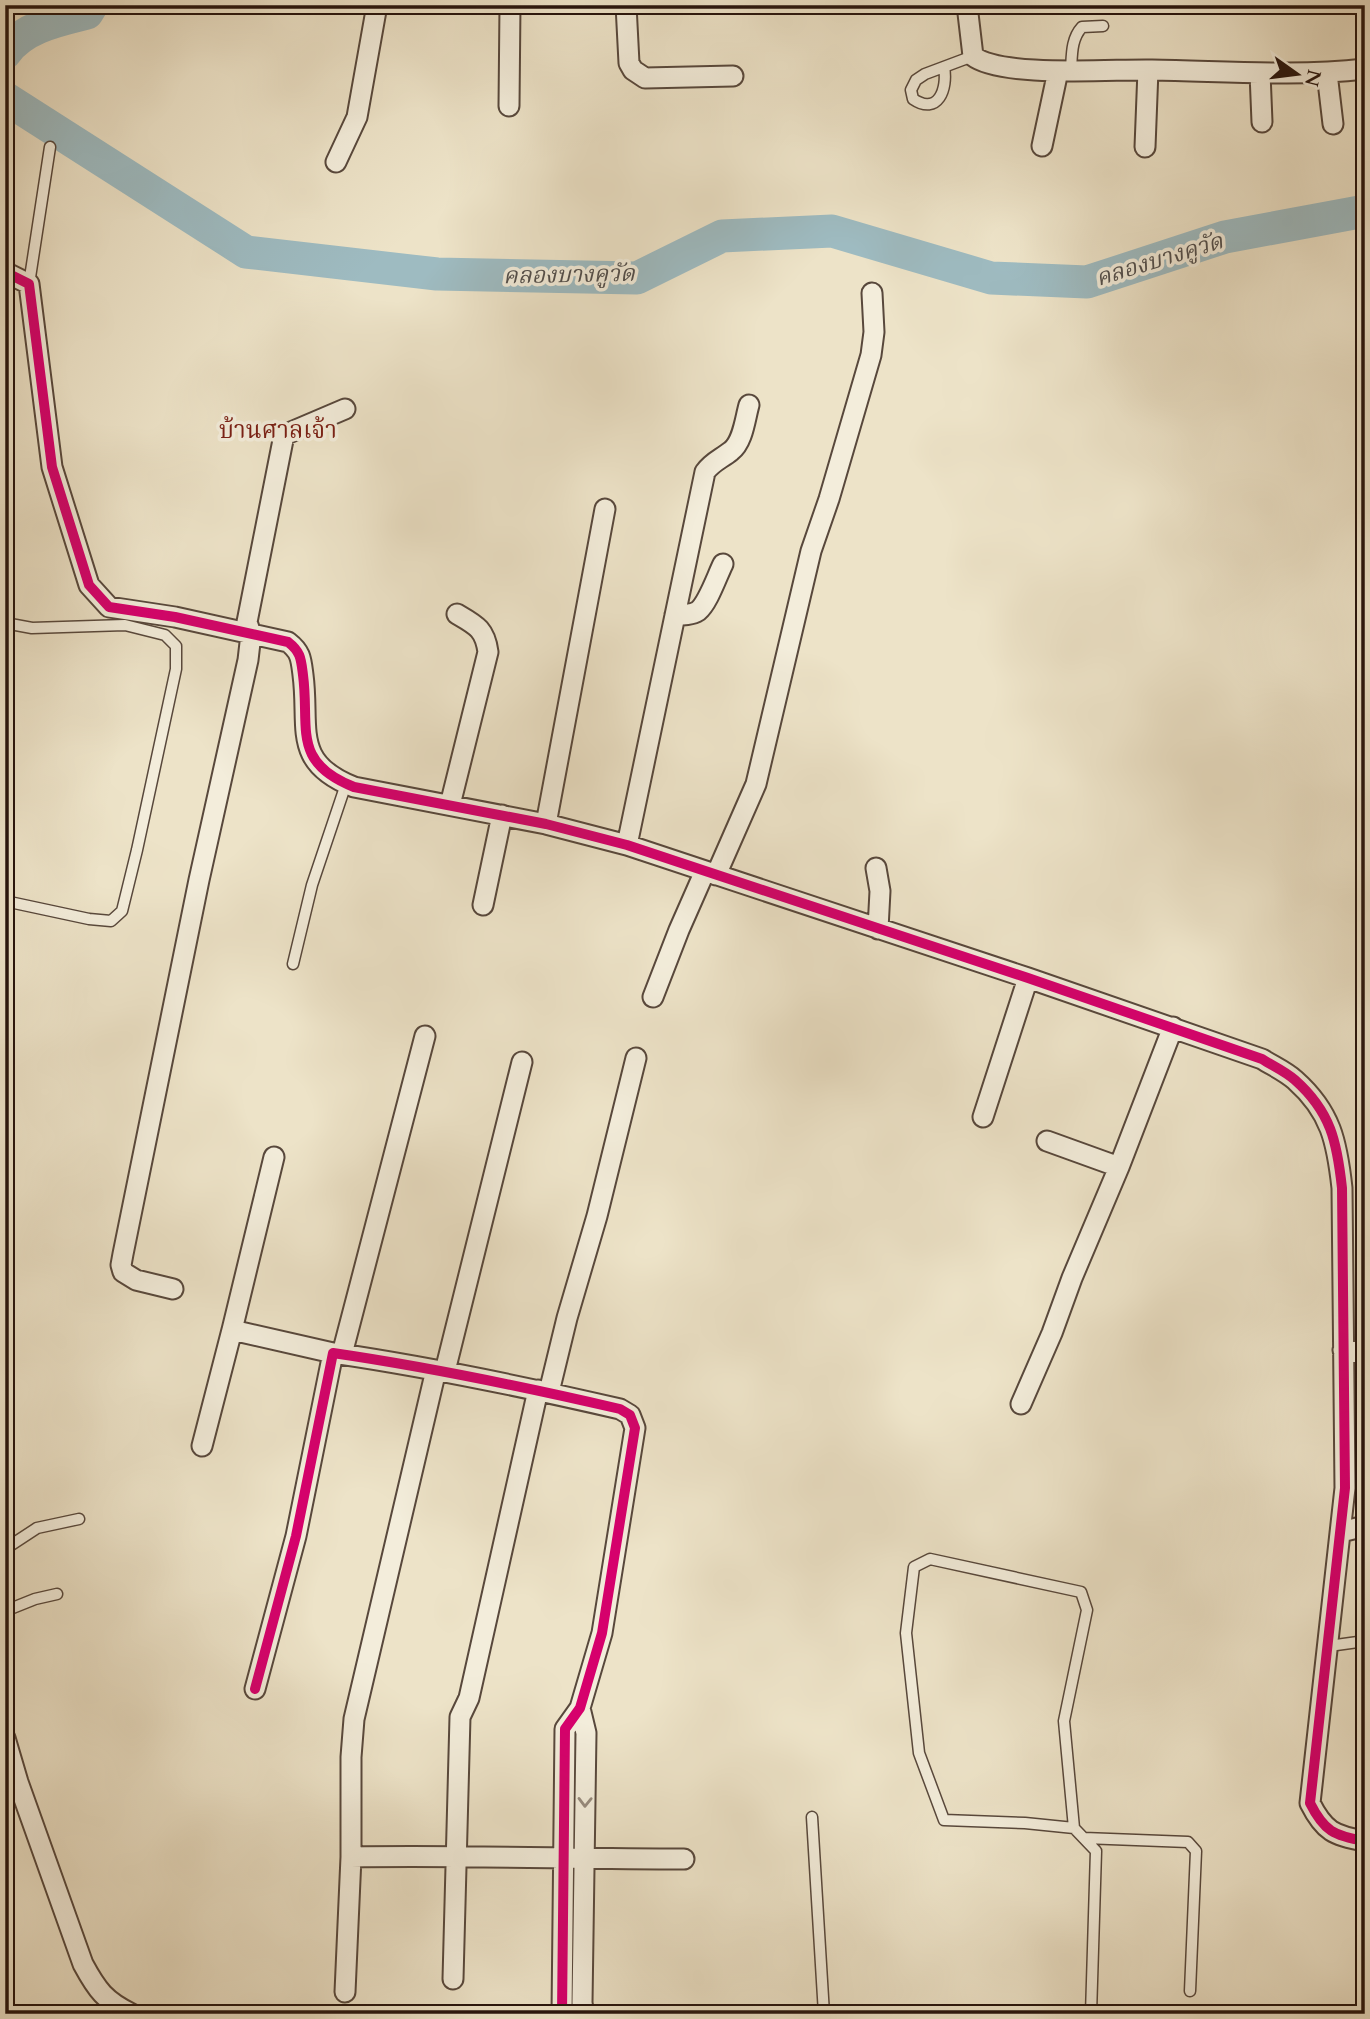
<svg xmlns="http://www.w3.org/2000/svg" width="1370" height="2019" font-family="Cardo,'Noto Serif Thai',serif">
<style>
.lines{fill:none;stroke-linecap:round;stroke-linejoin:round}
.river{stroke:#9ebbc1;stroke-width:33}
.service-casing{stroke:#58483c;stroke-width:13}
.minor-casing{stroke:#58483c;stroke-width:23}
.service{stroke:#f3eddb;stroke-width:10}
.minor{stroke:#f3eddb;stroke-width:19}
.cycleway-casing{stroke:#f3eddb;stroke-width:15}
.cycleway{stroke:#d6006c;stroke-width:10}
.oneway{stroke:#978b7e}
.labels{text-anchor:middle;stroke-width:7;stroke-linejoin:round;paint-order:stroke}
.water-label{font-size:23px;font-style:italic;fill:#514e4c;stroke:#f3eddb}
.quarter-label{font-size:24px;fill:#7a1f14;stroke:#f3eddb}
</style>
<rect width="100%" height="100%" fill="#ede3c8"/>
<filter id="stains"><feTurbulence type="fractalNoise" baseFrequency=".00286" numOctaves="4"/><feColorMatrix values="0 0 0 0 .2 0 0 0 0 .09 0 0 0 0 .02 0 0 0 .5 -.17"/></filter>
<radialGradient id="worn" r=".72"><stop offset=".6" stop-color="#630" stop-opacity="0"/><stop offset="1" stop-color="#630" stop-opacity=".3"/></radialGradient>
<g class="lines">
<path class="river" d="M5 53C23 27 59 20 87 13L92 5
M5 98 246 252 437 274 637 278 722 236 832 231 991 278 1087 282 1225 237 1365 211"/>
<defs>
<path id="service" d="M944 67C948 89 938 116 913 99L911 90 916 80 925 74 973 56
M1071 70C1072 55 1071 39 1082 27L1103 26
M29 284 50 147
M5 623 32 628 125 625 165 635 176 646V669L137 850 122 911 111 921 89 919 5 901
M293 964 312 885 346 784
M5 1549 37 1528 79 1519
M5 1611 35 1599 57 1594
M1329 1646 1365 1641
M812 1817 824 2014
M1074 1828 1025 1823 944 1820 919 1753 906 1633 914 1567 930 1559 1081 1592 1087 1610 1064 1721 1074 1828 1096 1851 1091 2014
M1084 1838 1188 1842 1196 1851 1190 1991"/>
<path id="minor" d="M626 5 629 63 633 70 645 78 733 76
M967 5 973 56C1001 78 1113 69 1152 70 1223 71 1294 77 1365 69
M1260 73 1262 122
M1327 73 1333 124
M509 106 510 5
M1042 146 1058 71
M1145 147 1148 70
M336 162 357 117 377 5
M5 272 29 284 52 467 89 585 109 607 175 617 288 642C301 652 301 659 303 675 310 728 291 762 354 787L546 824 627 845 1028 978 1262 1059C1273 1066 1285 1071 1295 1080 1331 1112 1337 1142 1342 1188L1345 1488 1310 1803C1324 1831 1334 1836 1365 1841
M675 615C683 615 692 615 698 611 708 603 717 576 723 564
M450 805 488 652C485 629 476 625 457 614
M546 824 605 509
M627 845 705 472C712 462 721 459 731 451 743 442 745 419 749 405
M876 868 880 891 878 929
M716 875 756 784 811 551 829 499 871 355 874 332 872 293
M483 905 502 815
M653 997 679 930 705 871
M983 1117 1028 978
M1047 1141 1119 1167
M274 1157 232 1330 333 1353
M173 1289 136 1280 123 1272 121 1265 123 1254 199 880 248 660 251 634 247 622 284 435 345 409
M1343 1350 1365 1353
M342 1354 425 1036
M445 1371 522 1062
M549 1392 567 1318 597 1216 636 1058
M1021 1404 1052 1333 1072 1278 1119 1167 1173 1027
M202 1446 232 1330
M1341 1532 1365 1526
M255 1689 296 1536 333 1353C429 1367 525 1387 620 1409L630 1415 635 1428 602 1633 580 1708 565 1729 562 2014
M580 1708 586 1733 582 2003 584 2014
M5 1738 18 1782 83 1964C97 1990 105 2001 132 2014
M351 1857C462 1855 573 1859 684 1859
M453 1979 460 1717 469 1698 538 1390
M345 1992 351 1857V1757L354 1719 436 1370"/>
</defs>
<use href="#service" class="service-casing"/>
<use href="#minor" class="minor-casing"/>
<use href="#service" class="service"/>
<use href="#minor" class="minor"/>
<defs>
<path id="cycleway" d="M5 272 29 284 52 467 89 585 109 607 175 617 288 642C301 652 301 659 303 675 310 728 291 762 354 787L546 824 627 845 1028 978 1262 1059C1273 1066 1285 1071 1295 1080 1331 1112 1337 1142 1342 1188L1345 1488 1310 1803C1324 1831 1334 1836 1365 1841
M255 1689 296 1536 333 1353C429 1367 525 1387 620 1409L630 1415 635 1428 602 1633 580 1708 565 1729 562 2014"/>
</defs>
<use href="#cycleway" class="cycleway-casing"/>
<use href="#cycleway" class="cycleway"/>
</g>
<defs><path id="oneway-chevron" d="M-2-3.5L2.5 0L-2 3.5" fill="none" stroke-width="1.6" stroke-linecap="round" stroke-linejoin="round" transform="scale(1.75)"/></defs>
<use class="oneway" href="#oneway-chevron" transform="translate(585 1802) rotate(91)"/>
<g class="labels">
<g class="water-label">
<text transform="translate(1159 259) rotate(-17)" y="8">คลองบางคูวัด</text>
<text transform="translate(569 274) rotate(-1)" y="8">คลองบางคูวัด</text>
</g>
<g class="quarter-label">
<text x="278" y="438">บ้านศาลเจ้า</text>
</g>
</g>
<rect width="1370" height="2019" fill="none" stroke="#ede3c8" stroke-width="28"/>
<rect x="7" y="7" width="1356" height="2005" fill="none" stroke="#27140d" stroke-width="3.5"/>
<rect x="14" y="14" width="1342" height="1991" fill="none" stroke="#27140d" stroke-width="2"/>
<g transform="translate(1297 74) rotate(104)" stroke="#f3eddb" stroke-width="5" paint-order="stroke">
<path d="M0-5L12 26L0 18L-12 26Z" fill="#27140d"/>
<text y="-10" font-size="19" font-weight="bold" text-anchor="middle" fill="#27140d">N</text>
</g>
<rect width="100%" height="100%" filter="url(#stains)"/>
<rect width="100%" height="100%" fill="url(#worn)"/>
</svg>
